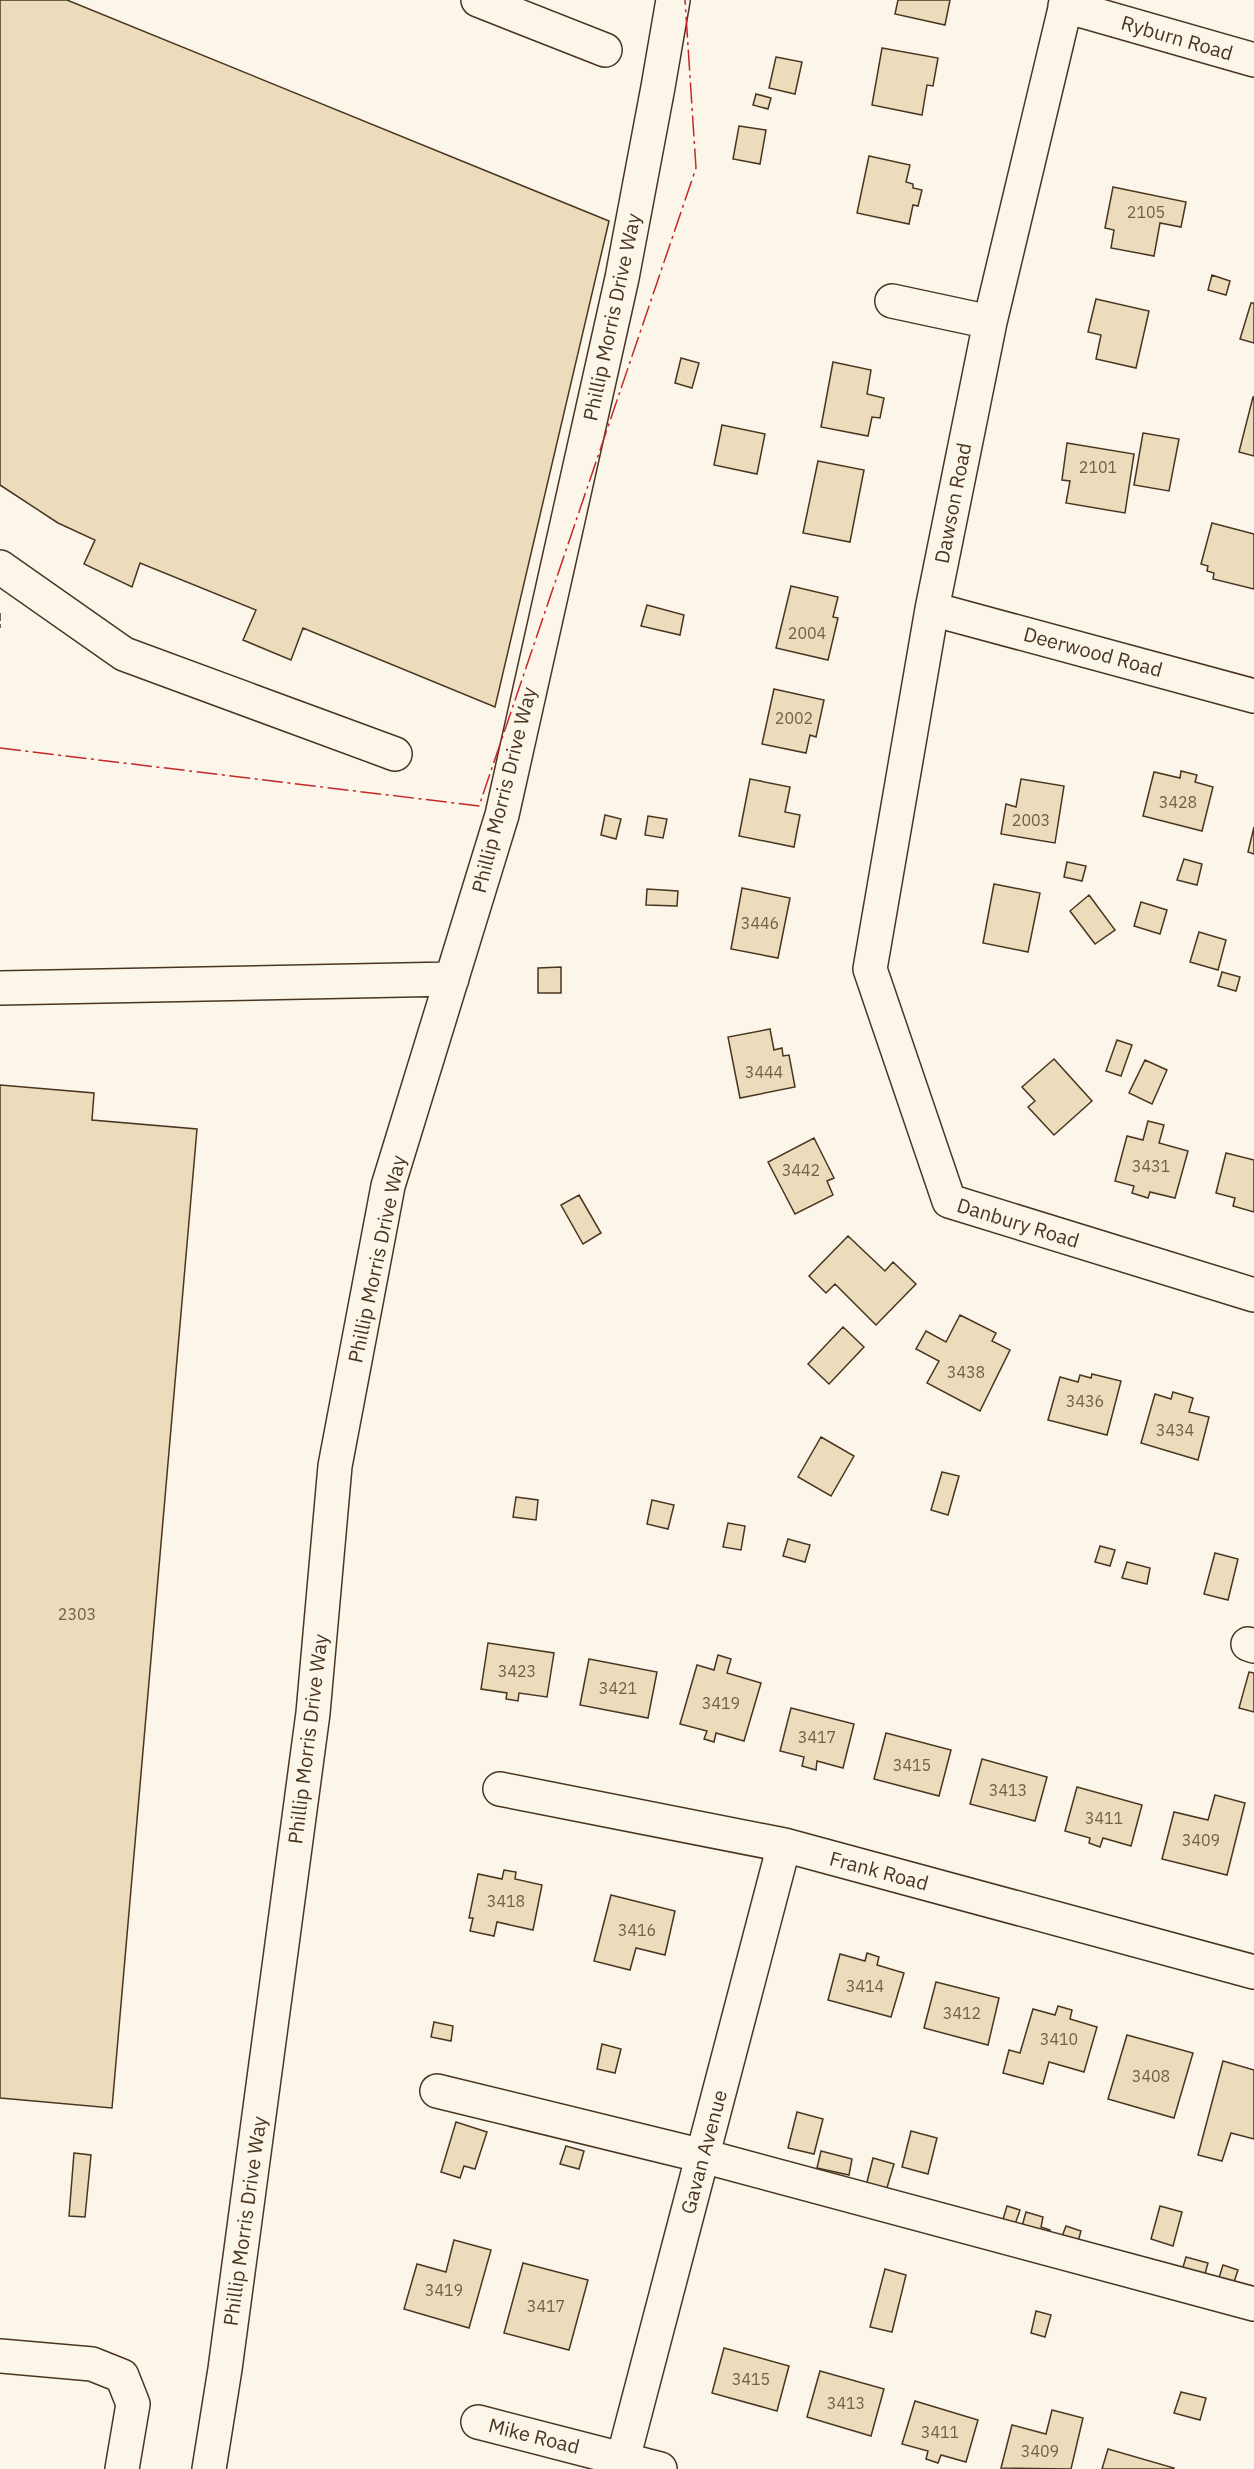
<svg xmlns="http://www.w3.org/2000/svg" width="1254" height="2469" font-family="'IBM Plex Sans',sans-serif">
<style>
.building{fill:#ecdcbc;stroke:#4a3520;stroke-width:1.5}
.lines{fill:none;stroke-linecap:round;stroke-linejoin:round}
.minor-casing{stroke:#4a3520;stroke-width:36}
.minor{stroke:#fbf6e9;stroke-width:33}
.fence{stroke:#4a3520;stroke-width:1.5;stroke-dasharray:8 3;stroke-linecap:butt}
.power{stroke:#c62828;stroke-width:1.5;stroke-dasharray:21 4.5 3 4.5;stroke-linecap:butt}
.labels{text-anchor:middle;stroke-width:4.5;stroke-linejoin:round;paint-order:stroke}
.number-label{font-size:16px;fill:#725f47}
.street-label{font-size:20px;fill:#4a3520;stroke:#fbf6e9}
</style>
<rect width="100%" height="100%" fill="#fbf6e9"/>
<path class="building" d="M0 0H67L609 221 495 707 303 628 291 660 243 640 256 610 140 563 132 587 84 564 95 540 58 523 0 485Z
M898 0H950L945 25 895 14Z
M882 48 938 58 933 86 927 85 922 115 872 105Z
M776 57 802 62 795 94 769 88Z
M756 94 771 98 768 109 753 105Z
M739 126 766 130 760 164 733 159Z
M869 156 910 165 906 182 913 184V188L922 190 918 206 913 205 909 224 857 213Z
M1113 187 1186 202 1181 227 1160 223 1154 256 1111 248 1114 230 1105 228Z
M1212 275 1230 281 1226 295 1208 290Z
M1096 299 1149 311 1136 368 1096 359 1101 335 1088 332Z
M1251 303H1254V343L1240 339Z
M681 358 699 363 692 388 675 383Z
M833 362 871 370 867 394 884 398 880 418 872 417 868 436 821 427Z
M1253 397H1254V456L1239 452Z
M722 425 765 434 757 474 714 465Z
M1143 433 1179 439 1169 491 1134 485Z
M1067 443 1134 454 1125 513 1066 503 1070 481 1062 480Z
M818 461 864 470 850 542 803 533Z
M1212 523 1254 534V589L1213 579 1214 573 1207 571 1208 566 1201 564Z
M791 586 838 597 833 617 838 618 828 660 776 648Z
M647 605 684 615 680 635 641 626Z
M774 689 824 700 816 737 810 735 806 753 762 744Z
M1181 771 1197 775 1195 782 1213 787 1202 831 1143 816 1154 772 1180 778Z
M750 779 790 787 785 812 800 815 794 847 739 836Z
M1021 779 1064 786 1055 843 1001 834 1006 804 1016 807Z
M605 815 621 819 616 839 601 835Z
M648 816 667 819 663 838 645 835Z
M1254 827V854L1248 852Z
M1184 859 1202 864 1197 885 1177 880Z
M1067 862 1086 866 1082 881 1064 877Z
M994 884 1040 893 1028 952 983 943Z
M742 888 790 898 778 958 731 949Z
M647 889 678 891 677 906 646 905Z
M1089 895 1115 930 1095 944 1070 911Z
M1141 902 1167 910 1160 934 1134 926Z
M1199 932 1226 940 1218 970 1190 962Z
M561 967V993H538V968Z
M1222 972 1240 977 1236 991 1218 986Z
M770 1029 774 1050 782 1048 783 1056 789 1055 795 1087 740 1098 728 1037Z
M1117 1040 1132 1045 1121 1076 1106 1071Z
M1054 1059 1092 1101 1054 1135 1028 1107 1035 1101 1022 1087Z
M1145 1060 1167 1070 1152 1104 1129 1093Z
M0 1085 94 1093 92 1120 197 1129 112 2108 0 2098Z
M1148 1121 1164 1125 1159 1143 1188 1151 1175 1198 1150 1192 1148 1198 1132 1193 1134 1186 1115 1181 1127 1136 1143 1140Z
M814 1138 834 1178 827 1181 833 1195 795 1214 768 1162Z
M1226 1153 1254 1160V1212L1233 1206 1235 1198 1216 1193Z
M579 1195 601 1233 583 1244 561 1205Z
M848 1236 885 1271 893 1262 916 1284 876 1325 835 1284 826 1293 809 1276Z
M960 1315 996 1333 992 1341 1010 1350 980 1411 927 1383 939 1361 916 1349 926 1331 946 1342Z
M843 1327 864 1347 829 1384 808 1364Z
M1092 1374 1121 1381 1107 1435 1048 1420 1060 1377 1078 1382 1080 1375 1091 1378Z
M1173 1392 1193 1398 1189 1412 1209 1417 1198 1460 1141 1443 1155 1394 1171 1399Z
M821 1437 854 1456 831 1496 798 1477Z
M942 1472 959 1476 948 1515 931 1510Z
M516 1497 538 1500 536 1520 513 1517Z
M652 1500 674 1505 668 1529 647 1524Z
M728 1523 745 1526 741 1550 723 1547Z
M788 1539 810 1545 805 1562 783 1556Z
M1100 1546 1115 1550 1110 1566 1095 1562Z
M1215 1553 1238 1559 1228 1600 1204 1594Z
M1127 1562 1150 1568 1147 1584 1122 1578Z
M488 1643 554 1653 547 1697 519 1693 518 1701 506 1699 507 1693 481 1689Z
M718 1655 731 1659 727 1673 761 1683 744 1741 716 1733 714 1742 704 1739 707 1731 680 1724 697 1665 714 1670Z
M589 1659 657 1672 648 1718 580 1705Z
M1249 1672 1254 1673V1712L1239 1708Z
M791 1708 854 1724 843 1768 817 1761 816 1770 802 1766 804 1757 780 1751Z
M886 1733 951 1750 939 1796 874 1779Z
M982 1759 1047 1777 1035 1821 970 1804Z
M1077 1787 1142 1805 1131 1846 1103 1838 1100 1847 1089 1843 1090 1838 1065 1831Z
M1215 1795 1245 1803 1227 1875 1162 1859 1174 1812 1208 1820Z
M504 1870 516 1872 515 1879 542 1885 533 1930 497 1922 494 1936 470 1931 473 1918H469L478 1874 502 1879Z
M611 1895 675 1911 665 1955 636 1948 630 1970 594 1961Z
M867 1953 879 1957 877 1965 904 1973 891 2017 828 2000 840 1954 865 1961Z
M936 1982 999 1998 988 2045 924 2028Z
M1058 2006 1072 2010 1070 2019 1097 2027 1084 2072 1049 2062 1043 2084 1003 2073 1009 2050 1020 2053 1033 2009 1055 2015Z
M434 2022 453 2026 451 2041 431 2037Z
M1127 2035 1193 2053 1174 2118 1108 2099Z
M602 2044 621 2049 615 2073 597 2069Z
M1223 2061 1254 2070V2139L1231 2133 1222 2161 1198 2155Z
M797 2112 823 2119 814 2154 788 2148Z
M456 2122 487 2132 475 2169 464 2166 460 2178 441 2172Z
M911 2131 937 2138 928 2174 902 2167Z
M566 2146 584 2151 579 2169 560 2164Z
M821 2151 852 2159 849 2175 817 2168Z
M74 2153 91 2155 85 2217 69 2216Z
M873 2158 894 2164 886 2191 866 2186Z
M1007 2206 1020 2210 1013 2230 1001 2226Z
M1160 2206 1182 2212 1173 2246 1151 2239Z
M1026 2212 1043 2217 1041 2227 1050 2230 1048 2237 1021 2230Z
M1066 2226 1081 2231 1077 2245 1061 2239Z
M454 2240 491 2250 469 2328 404 2309 417 2264 446 2272Z
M1186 2257 1208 2263 1203 2281 1181 2274Z
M523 2263 588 2280 569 2350 504 2333Z
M1223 2265 1238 2270 1233 2285 1218 2281Z
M885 2269 906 2275 892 2332 870 2327Z
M1036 2311 1051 2315 1045 2337 1031 2333Z
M724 2348 789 2366 777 2411 712 2393Z
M820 2371 884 2389 871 2436 807 2417Z
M1181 2392 1206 2398 1200 2420 1174 2413Z
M915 2401 978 2420 966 2462 941 2455 938 2463 926 2459 928 2451 902 2444Z
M1052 2410 1083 2418 1071 2469 1001 2468 1012 2425 1046 2434Z
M1108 2449 1174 2468 1173 2469H1102Z"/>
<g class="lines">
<defs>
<path id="minor" d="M478 0 605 50
M1067 0 990 322 932 609 870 969 949 1201 1254 1295
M1065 6 1254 60
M892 301 990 322
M0 567 124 654 395 754
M932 609 1254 696
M0 988 452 979
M1248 1644 1254 1646
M500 1789 784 1845 1254 1972
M437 2091 703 2156 1254 2304
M0 2356 92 2364 122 2376 133 2404 122 2469
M478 2422 660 2469
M623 2459 784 1845
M209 2469 225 2369 313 1713 335 1466 388 1186 502 815 622 278 658 87 673 0"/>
</defs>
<use href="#minor" class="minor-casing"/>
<use href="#minor" class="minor"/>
<path class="fence" d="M0 613V628"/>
<path class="power" d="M0 748 479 806 696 168 685 0"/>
</g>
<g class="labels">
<g class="number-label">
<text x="1146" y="218">2105</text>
<text x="1098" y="473">2101</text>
<text x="807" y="639">2004</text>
<text x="794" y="724">2002</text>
<text x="1178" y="808">3428</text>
<text x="1031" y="826">2003</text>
<text x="760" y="929">3446</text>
<text x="764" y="1078">3444</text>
<text x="1151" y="1172">3431</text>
<text x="801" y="1176">3442</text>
<text x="966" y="1378">3438</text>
<text x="1085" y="1407">3436</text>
<text x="1175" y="1436">3434</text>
<text x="77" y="1620">2303</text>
<text x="517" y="1677">3423</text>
<text x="618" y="1694">3421</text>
<text x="721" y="1709">3419</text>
<text x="817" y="1743">3417</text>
<text x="912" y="1771">3415</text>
<text x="1008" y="1796">3413</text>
<text x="1104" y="1824">3411</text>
<text x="1201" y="1846">3409</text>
<text x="506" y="1907">3418</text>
<text x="637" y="1936">3416</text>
<text x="865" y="1992">3414</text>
<text x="962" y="2019">3412</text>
<text x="1059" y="2045">3410</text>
<text x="1151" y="2082">3408</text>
<text x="444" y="2296">3419</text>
<text x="546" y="2312">3417</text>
<text x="751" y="2385">3415</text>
<text x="846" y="2409">3413</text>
<text x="940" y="2438">3411</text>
<text x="1040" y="2457">3409</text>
</g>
<g class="street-label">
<text transform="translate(1177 38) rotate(16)" y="7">Ryburn Road</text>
<text transform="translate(612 317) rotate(-78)" y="7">Phillip Morris Drive Way</text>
<text transform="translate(953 503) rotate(-79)" y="7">Dawson Road</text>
<text transform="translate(1093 652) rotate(15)" y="7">Deerwood Road</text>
<text transform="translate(504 790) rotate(-76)" y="7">Phillip Morris Drive Way</text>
<text transform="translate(1018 1223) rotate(17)" y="7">Danbury Road</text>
<text transform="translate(377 1259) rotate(-78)" y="7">Phillip Morris Drive Way</text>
<text transform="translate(308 1739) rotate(-83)" y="7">Phillip Morris Drive Way</text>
<text transform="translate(879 1871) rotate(15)" y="7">Frank Road</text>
<text transform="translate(704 2152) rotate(-75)" y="7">Gavan Avenue</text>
<text transform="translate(245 2221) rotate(-82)" y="7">Phillip Morris Drive Way</text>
<text transform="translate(534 2436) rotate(14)" y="7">Mike Road</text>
</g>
</g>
</svg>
